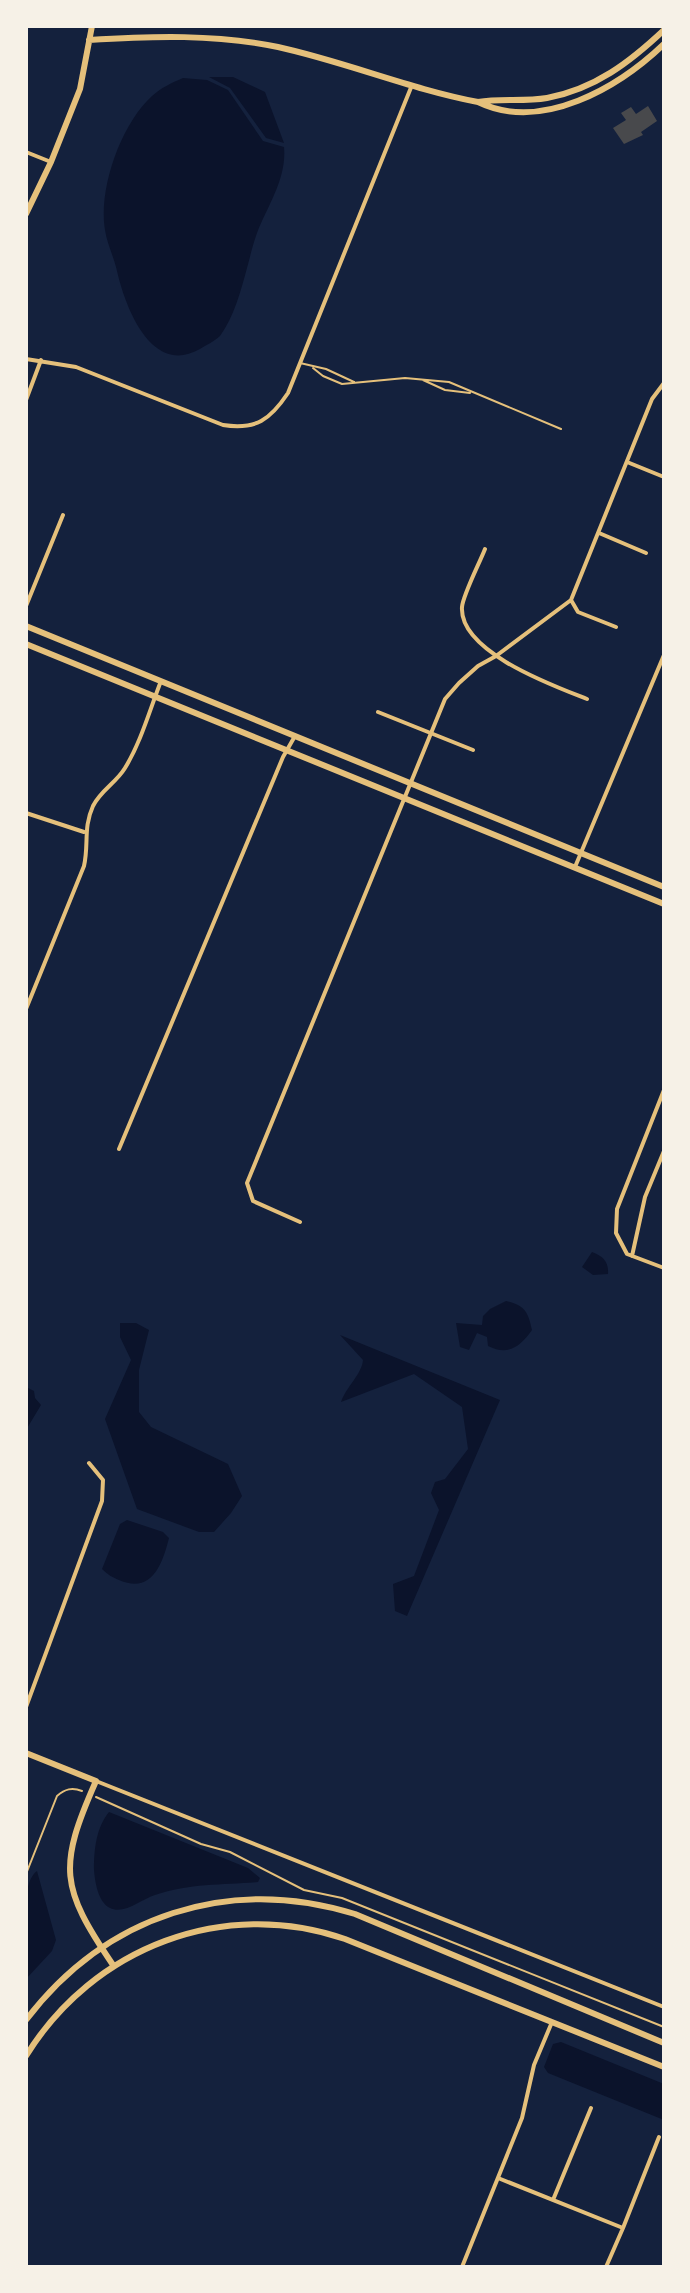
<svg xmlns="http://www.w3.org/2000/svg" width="690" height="2293" font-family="Barlow,sans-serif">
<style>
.water{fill:#0b132b}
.building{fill:#48494c}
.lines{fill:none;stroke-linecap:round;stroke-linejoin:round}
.path{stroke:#e5c07b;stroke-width:2}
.service{stroke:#e5c07b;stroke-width:2}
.minor{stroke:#e5c07b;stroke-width:4}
.tertiary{stroke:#e5c07b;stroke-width:6}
.secondary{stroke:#e5c07b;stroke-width:6}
</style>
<rect width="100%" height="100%" fill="#14213d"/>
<path class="water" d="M209 77H233L265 92 284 143 266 138 230 88Z
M183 78 207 80 228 90 263 141 284 147C287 178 268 205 257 233 253 244 250 257 247 268 241 290 234 317 220 336 215 341 206 345 200 349 151 377 125 306 117 271 114 257 107 244 105 230 98 189 121 124 152 96 161 88 171 83 183 78Z
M592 1252C603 1256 609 1262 608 1274L593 1275 582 1267Z
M506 1301C525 1305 528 1312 532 1330 520 1347 508 1356 488 1346L487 1337 477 1333 469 1350 460 1347 456 1323 482 1325 483 1316 490 1309Z
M120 1323H136L149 1330 139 1370V1412L151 1427 228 1464 242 1496 231 1513 214 1532H199L137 1509 105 1419 131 1360 120 1337Z
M340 1335 500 1400 407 1616 395 1611 393 1584 414 1576 439 1510 431 1493 435 1482 445 1479 468 1449 462 1407 414 1374 341 1402C346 1387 362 1374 363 1360Z
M26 1387 34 1391 35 1398 41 1405 26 1430Z
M127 1520 163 1532 169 1538C162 1566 151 1594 119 1580 112 1577 108 1575 102 1569L120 1524Z
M109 1812 248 1868 260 1878 258 1882C223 1885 190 1883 155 1895 142 1899 124 1915 110 1908 98 1902 95 1882 94 1870 94 1850 96 1828 109 1812Z
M37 1871 56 1940 52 1951 26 1979C26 1955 18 1884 37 1871Z
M561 2042 664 2084V2120L548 2073 544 2067 553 2044Z"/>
<path class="building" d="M648 106 657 121 641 132 643 135 624 144 613 128 626 120 621 113 631 107 636 114Z"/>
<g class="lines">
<path class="path" d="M96 1797 201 1844 230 1852 304 1890 342 1898 664 2027
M26 1874 57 1796C65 1789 72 1787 82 1791"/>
<path class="service" d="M300 363 326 369 354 382
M313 368 323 376 342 384 405 378 449 382 561 429
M423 380 445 390 470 393"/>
<path class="minor" d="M26 152 51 162
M26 359 76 367 223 425C256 430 270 420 288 393L412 85
M26 400 41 360
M627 462 664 477
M599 533 646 553
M485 549C480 562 463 595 462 607 459 652 554 686 587 699
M571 600 578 612 616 627
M26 606 63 515
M378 712 473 750
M26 813 84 832
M575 867 664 655
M26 1009 84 866C89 844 83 828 93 806 101 790 116 783 125 768 141 742 150 709 161 681
M664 1090 617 1209 616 1233 627 1254 664 1268
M119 1149 283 757 295 736
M300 1222 253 1201 247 1183 445 699 459 683 478 666 496 656 571 600 652 399 664 383
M632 1256 645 1197 664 1151
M26 1707 102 1501 103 1480 89 1463
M96 1781 664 2007
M498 2178 623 2228 606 2267
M553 2200 591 2108
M623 2228 659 2137
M462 2267 522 2118 534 2065 552 2022"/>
<path class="tertiary" d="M89 40C153 36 215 34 278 47 346 62 410 89 478 102 542 133 619 87 664 44
M478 102C501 98 524 102 547 98 595 89 630 62 664 30
M26 214 51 162 80 89 92 26
M26 1753 96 1781C58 1867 60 1887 113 1965"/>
<path class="secondary" d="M26 626 664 887
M26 644 664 904
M26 2020C106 1915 229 1875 355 1914L664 2043
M26 2056C93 1947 224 1897 345 1939L664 2067"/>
</g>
<rect width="690" height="2293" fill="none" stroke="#f6f1e7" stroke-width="56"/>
</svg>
